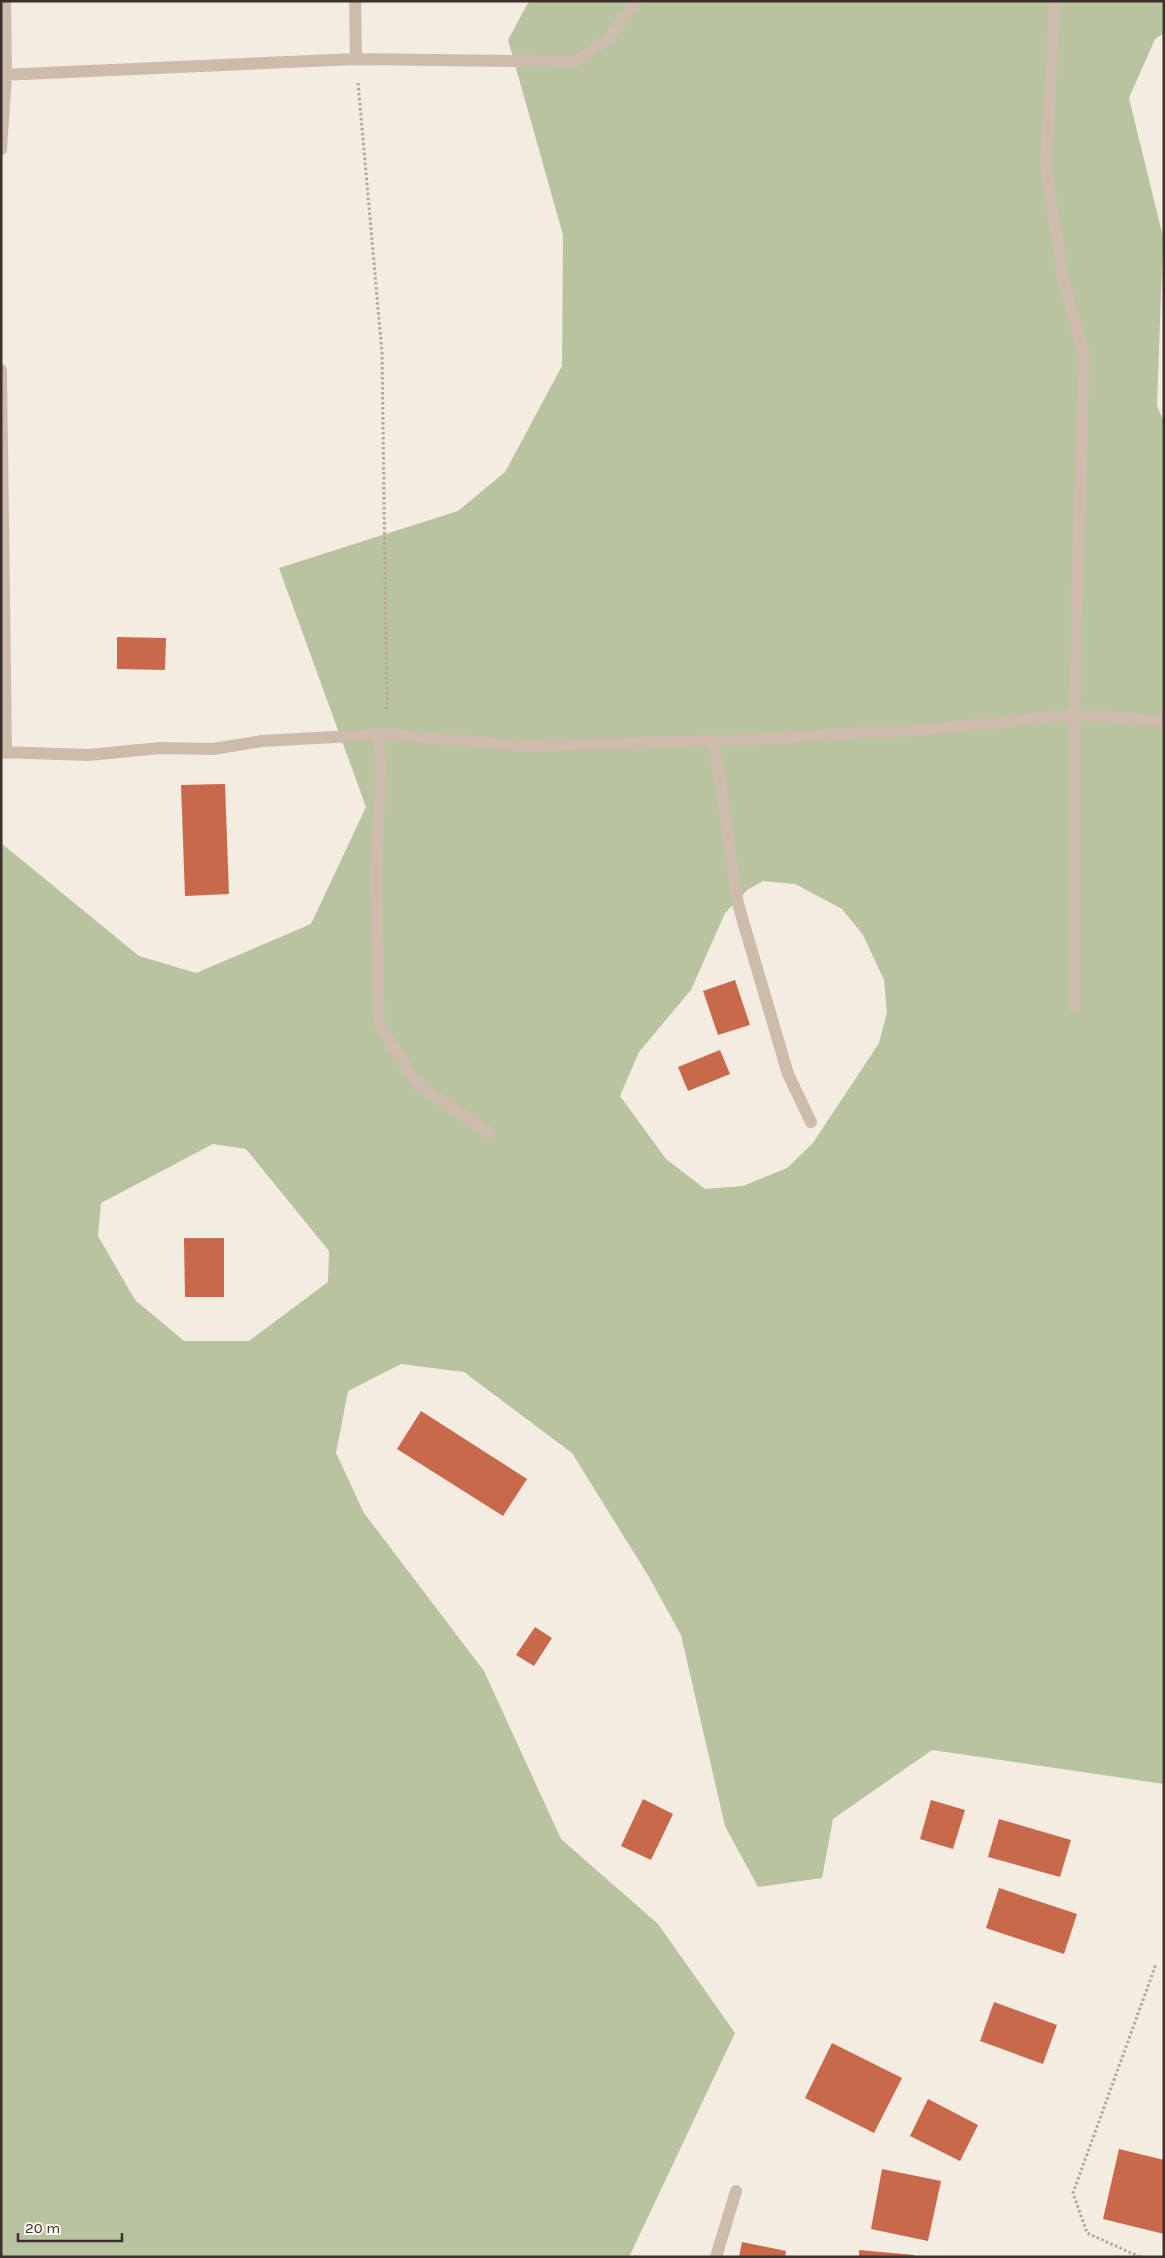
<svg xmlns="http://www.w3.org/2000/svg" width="1165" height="2258" font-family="Karla,sans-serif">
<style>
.green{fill:#b8c4a0;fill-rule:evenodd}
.building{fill:#c8694b}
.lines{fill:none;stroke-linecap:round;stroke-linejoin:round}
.path{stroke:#b9a596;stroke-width:3;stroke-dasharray:2.5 2.5;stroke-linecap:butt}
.minor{stroke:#cdbbac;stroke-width:12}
</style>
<rect width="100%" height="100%" fill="#f4ebe1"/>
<path class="green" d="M529 1H1164V33L1155 39 1129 98 1163 237 1157 406 1164 422V1784L932 1750 833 1819 822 1878 758 1887 725 1826 681 1635 649 1577 572 1453 464 1372 401 1364 348 1391 336 1453 364 1513 484 1671 561 1839 658 1924 735 2033 629 2257H1V843L139 956 196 973 311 924 366 807 279 568 458 511 505 472 562 366 563 235 508 40ZM763 881 795 884 842 909 863 935 884 980 887 1012 879 1043 813 1143 787 1168 743 1186 705 1189 666 1159 620 1096 639 1052 691 990 725 913 747 890ZM213 1144 246 1149 329 1251 328 1282 249 1341H184L135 1300 98 1236 101 1203Z"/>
<path class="building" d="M117 637 166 638 165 670 117 669Z
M225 784 229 894 185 896 181 785Z
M735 980 750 1025 718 1035 703 991Z
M720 1050 730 1074 688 1091 678 1067Z
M184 1238H224V1297H185Z
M421 1411 527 1479 503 1516 397 1449Z
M535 1627 552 1638 534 1666 516 1655Z
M643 1799 673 1814 651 1860 621 1846Z
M931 1800 965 1810 953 1849 920 1839Z
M999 1819 1071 1840 1060 1877 988 1857Z
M999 1888 1077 1914 1064 1954 986 1928Z
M994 2002 1057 2025 1043 2064 980 2041Z
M832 2043 902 2078 874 2133 805 2098Z
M928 2099 978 2125 960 2161 910 2136Z
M1119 2149 1164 2160V2234L1103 2219Z
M882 2169 941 2181 928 2241 871 2229Z
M742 2242 786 2251 785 2257H739Z
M859 2250 914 2255V2257H859Z"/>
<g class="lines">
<path class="path" d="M358 83 382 353 387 711
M1140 2257 1087 2233 1073 2193 1156 1964"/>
<path class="minor" d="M355 1 356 59
M1055 1 1046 166 1063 279 1084 354 1074 715V1006
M1 75 356 59 576 62 609 38 636 1
M1 149 6 75 5 1
M1 370 6 753
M378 734 381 765 376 873 379 1024 417 1084 490 1133
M714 741 738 904 788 1074 811 1122
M1 752 88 755 160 748 213 749 262 741 388 734 524 746 714 741 920 730 1074 715 1164 721
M716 2257 736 2191"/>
</g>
<rect width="1165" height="2258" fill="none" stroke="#3b302b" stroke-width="5"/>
<path d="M18 2233v8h104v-8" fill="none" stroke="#3b302b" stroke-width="2.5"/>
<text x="25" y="2233" font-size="15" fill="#3b302b" stroke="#fbf5ee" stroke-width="4" paint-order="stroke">20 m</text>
</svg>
